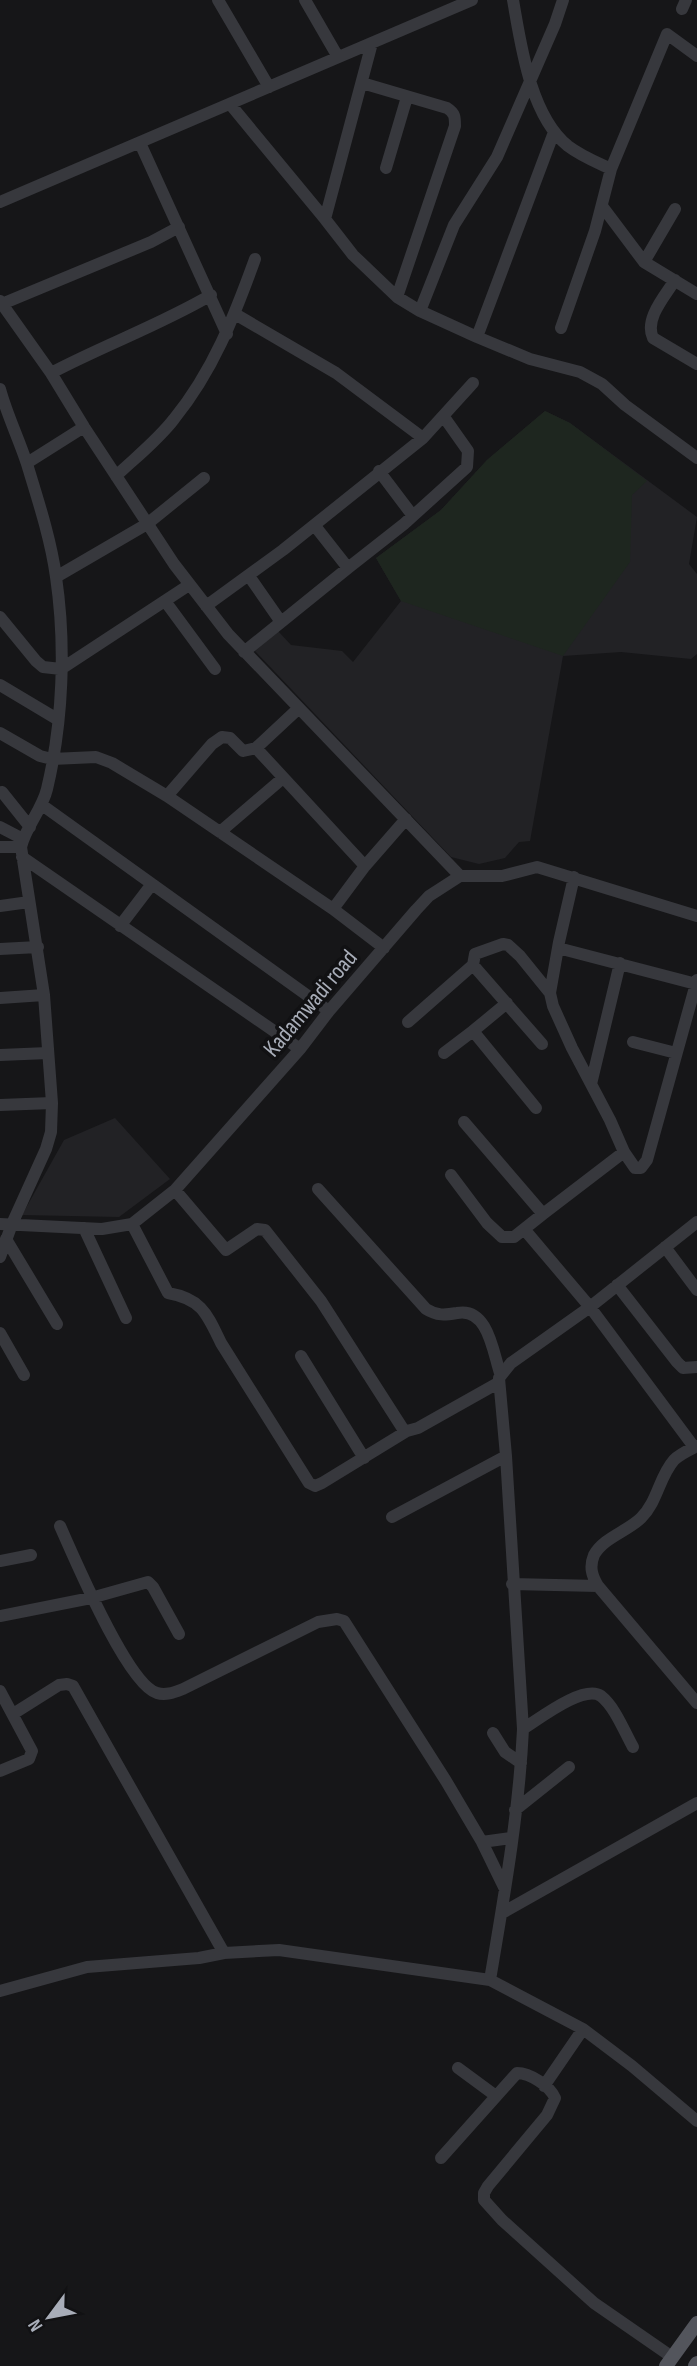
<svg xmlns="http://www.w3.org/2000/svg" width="697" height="2366" font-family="'Sofia Sans Condensed',sans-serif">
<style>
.built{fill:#222225}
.green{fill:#1e261f}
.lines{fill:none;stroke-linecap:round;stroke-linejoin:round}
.minor{stroke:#37383d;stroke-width:12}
.major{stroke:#53555c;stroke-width:14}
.labels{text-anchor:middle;stroke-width:7;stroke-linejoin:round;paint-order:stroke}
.street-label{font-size:24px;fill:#a8adb8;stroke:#111113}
</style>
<rect width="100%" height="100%" fill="#161618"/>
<path class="built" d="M545 411 570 423 697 517 689 564 697 574V654L691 659 621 652 563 656 530 841 519 842 505 858 479 864 451 857 255 651 278 631 291 645 342 651 353 662 401 601 376 558 441 510 487 460Z
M115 1118 170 1179 119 1217 22 1215 64 1140Z"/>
<path class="green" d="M545 411 570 423 647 481 632 495 630 562 563 656 401 601 376 558 441 510 487 460Z"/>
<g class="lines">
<path class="minor" d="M218 0 269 87
M305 0 338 57
M513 0C521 45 530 115 568 146 581 156 596 162 611 169
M682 9 686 0
M372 43 325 219 353 255 397 297 420 311 477 337 530 359 580 372 602 384 625 405 697 458
M362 83 447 108C455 113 455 117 455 126L397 297
M230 104 325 219
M140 143 227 334
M386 168 407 97
M0 202 472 0
M602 206 644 262 697 294
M644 262 675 209
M675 280C665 296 644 319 653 338L697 364
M0 301 51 373 84 427 174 564 228 634 460 876
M2 304 151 242 179 227
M420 311 454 225 497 157 555 24 563 0
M235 314 336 373 423 438
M561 328 595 231 611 169 667 34 697 56
M477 337 554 132
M51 373C104 345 160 325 211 295
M0 389C7 415 19 439 27 464 38 500 51 540 56 577 66 645 63 722 47 789 42 810 26 826 21 847L44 995 52 1103 51 1132 46 1149 12 1224 0 1257
M27 463 84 427
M379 471 413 516
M116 476C135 458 158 440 174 419 213 371 234 317 255 259
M315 526 348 568 404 524 467 467 468 451 444 417
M249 576 281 622
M56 577 147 524 204 478
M165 601 215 669
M206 606 283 550 423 438 473 383
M0 617 36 661 43 667 61 669 189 585
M244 652 348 568
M0 685 57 719
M299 708 256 748 365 866
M0 733 40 756 52 759 96 757 112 763 167 796 333 909
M2 792 30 827
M167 796 212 744 222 737 230 738 243 751 256 748
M42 805 329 1011
M0 827 23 839
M220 832 283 778
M0 847H21
M22 857 300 1049
M574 877 559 942 550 993 553 1006 572 1048 610 1120 624 1152 635 1168H641L647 1160 697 980
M0 906 29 902
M120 926 152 884
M384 948 333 909 365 866 406 819
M558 948 696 984
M0 949 38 947
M473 965 542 1044
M0 998 44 995
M408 1022 473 965 475 954 503 944 508 945 520 956 550 993
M473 1031 507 1003
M633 1042 676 1053
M444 1053 473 1031 536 1108
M0 1055 48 1053
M591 1084 620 963
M0 1105 52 1103
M464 1122 543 1214 624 1152
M451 1175 487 1223 502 1237H514L543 1214
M318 1189 426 1309C437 1316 445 1315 457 1313 488 1307 493 1352 500 1373
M175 1190 226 1250 257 1229 265 1230 321 1301 403 1429 407 1431 418 1428 498 1383
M0 1224 102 1229 132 1224 175 1190 300 1049 329 1011 416 910 429 896 460 876H502L537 867 697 916
M132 1224 168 1293C202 1299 207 1314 221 1343L309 1483 315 1486 322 1483 407 1431
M84 1228 126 1318
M524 1229 590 1307 694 1447
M6 1239 57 1324
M665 1247 697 1290
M617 1285 677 1362 683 1368 697 1367
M0 1333 24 1375
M301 1356 364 1458
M392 1517 506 1456
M60 1526C74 1557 127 1684 157 1693 166 1696 175 1692 183 1689L318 1622 337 1619 344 1621 446 1781 482 1842 504 1887
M0 1561 31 1555
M512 1584 598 1586 697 1703
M598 1586C592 1576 589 1567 594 1555 603 1538 628 1531 641 1518 658 1501 659 1477 674 1460 680 1454 689 1450 697 1446
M0 1616 91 1598 148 1582 153 1587 179 1634
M0 1691 32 1751 29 1759 0 1771
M13 1714 59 1685 67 1684 73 1686 224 1953
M523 1729C539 1719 584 1684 601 1696 615 1707 624 1731 633 1747
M493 1733 505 1752 521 1763
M515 1810 569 1767
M482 1842 511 1838
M502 1913 697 1803
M490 1980C504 1897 519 1813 523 1729L506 1456 499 1378 511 1363 590 1307 697 1222
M0 1991 87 1967 199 1958 224 1953 279 1950 490 1980 583 2029 632 2066 697 2121
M458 2068 496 2096
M544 2086 583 2029
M441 2158 517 2073C530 2073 550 2086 555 2098L547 2115 488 2186 484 2193V2200L502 2220 594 2303 672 2357"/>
<path class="major" d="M666 2366 697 2323
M695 2366 697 2363"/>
</g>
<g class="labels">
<g class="street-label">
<text transform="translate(310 1003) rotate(-50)" y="8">Kadamwadi road</text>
</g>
</g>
<g transform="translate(49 2317) rotate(238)" stroke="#111113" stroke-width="5" paint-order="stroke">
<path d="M0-5L12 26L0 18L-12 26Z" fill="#a8adb8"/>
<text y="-10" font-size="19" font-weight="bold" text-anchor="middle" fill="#a8adb8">N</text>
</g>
</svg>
